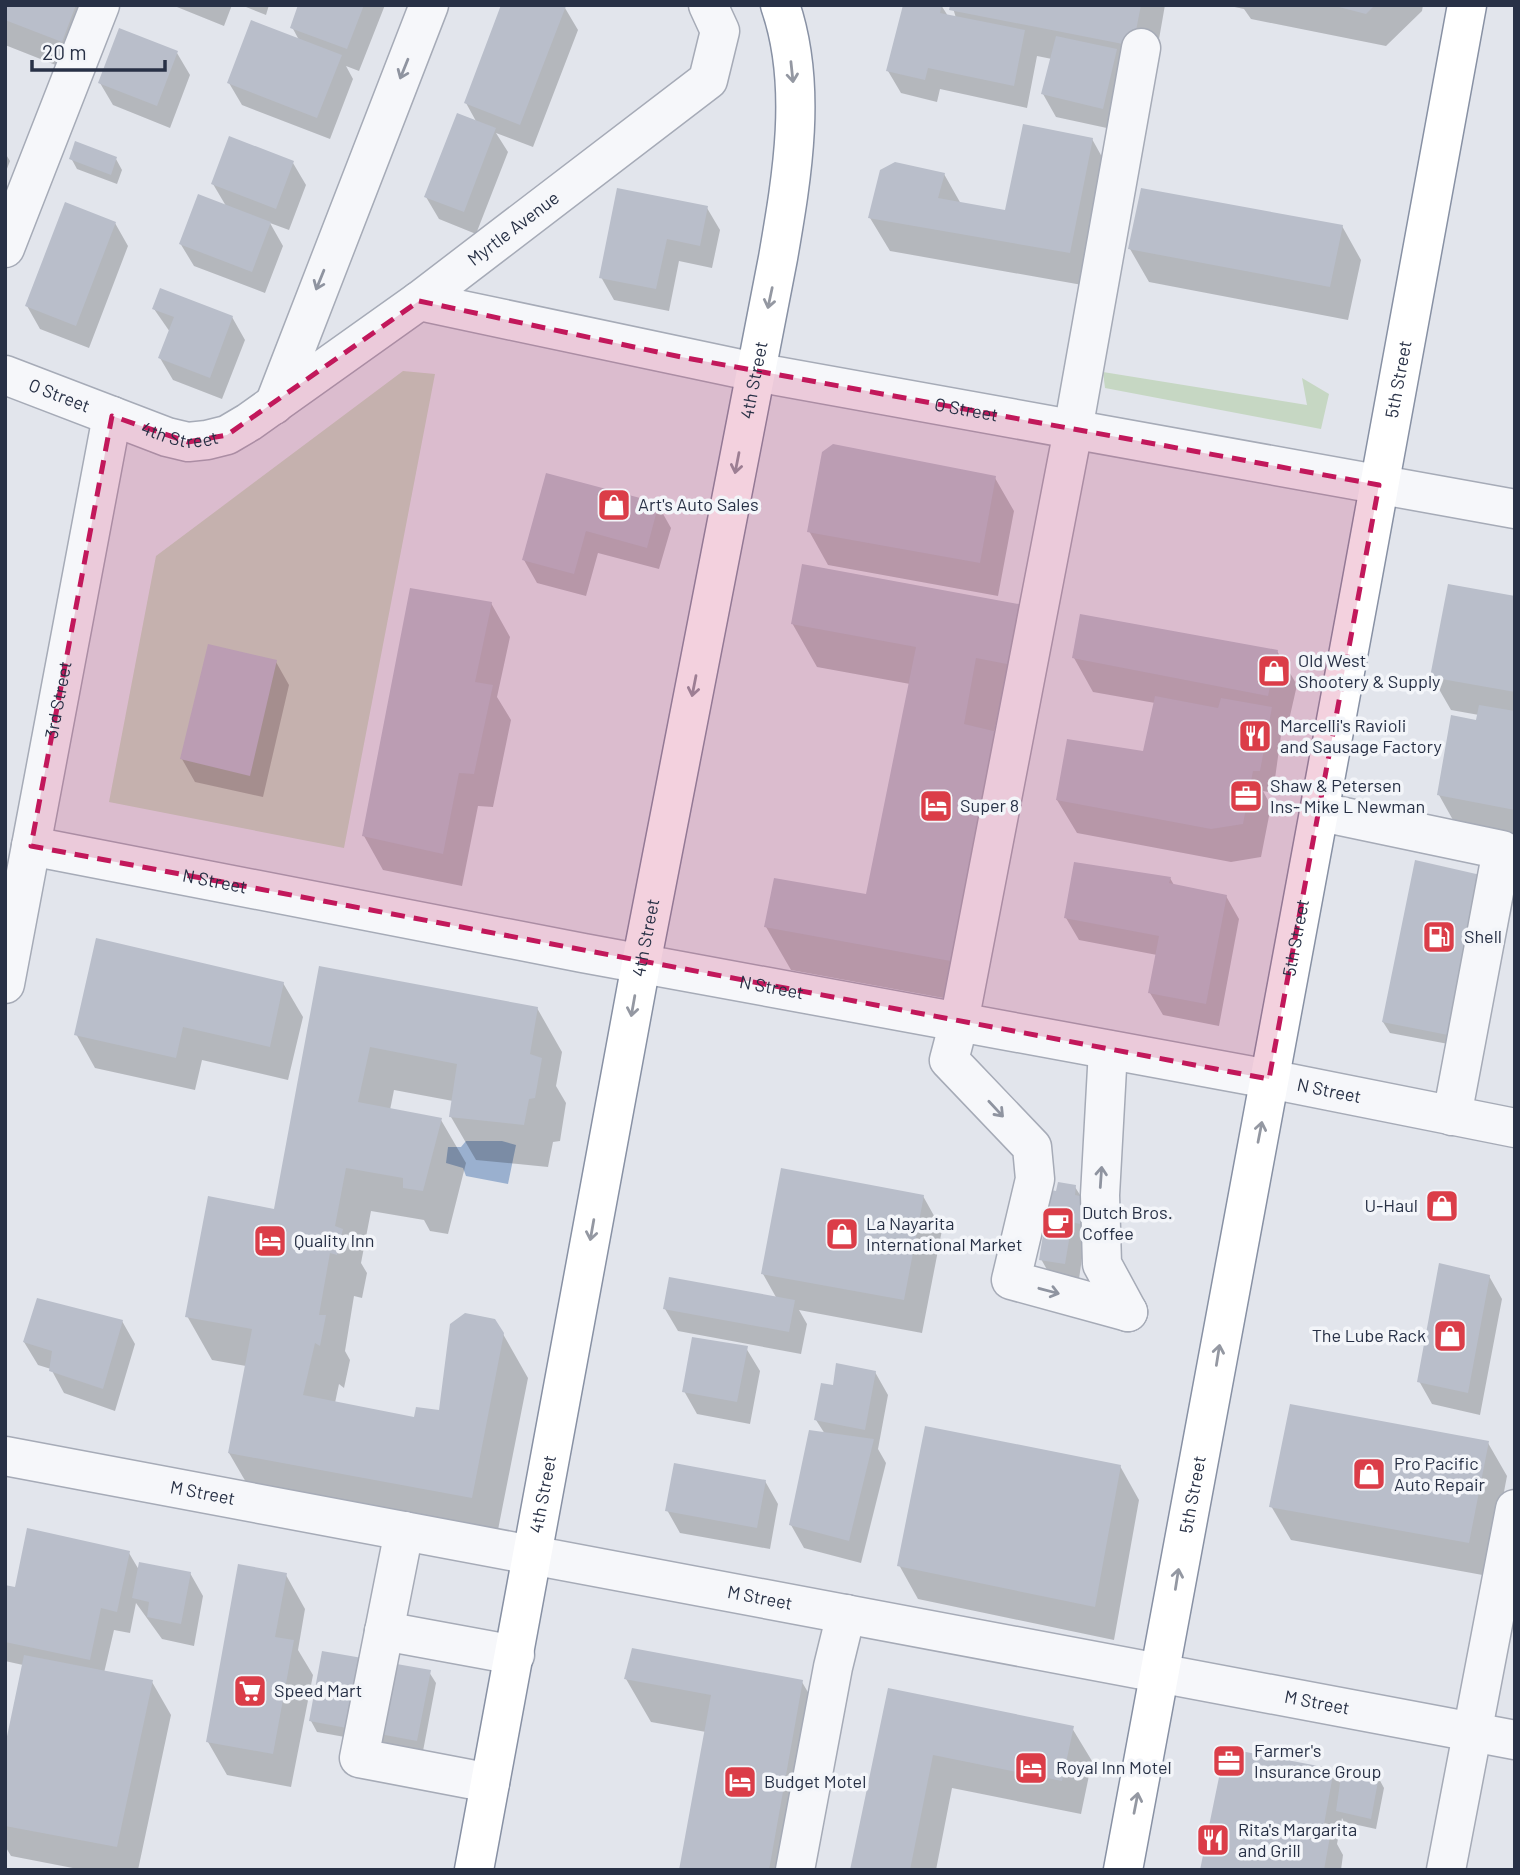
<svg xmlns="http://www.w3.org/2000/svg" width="1520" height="1875" font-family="Barlow,sans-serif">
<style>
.green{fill:#c6d7c3}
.water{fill:#9ab0cf}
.shadow{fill:#0003}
.building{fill:#b9beca}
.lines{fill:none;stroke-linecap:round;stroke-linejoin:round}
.minor-casing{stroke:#a6abb7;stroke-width:41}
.highway-casing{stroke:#8891a4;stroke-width:41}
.minor{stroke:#f6f7fa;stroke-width:38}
.highway{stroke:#fff;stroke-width:38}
.oneway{stroke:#8f94a0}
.oneway2{stroke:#9498a2}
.marked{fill:#c2185b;fill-opacity:0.2;stroke:#c2185b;stroke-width:5;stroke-dasharray:14 9;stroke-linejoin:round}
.labels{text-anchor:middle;stroke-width:7;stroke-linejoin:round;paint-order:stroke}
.street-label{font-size:18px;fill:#283146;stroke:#f3f5f9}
.poi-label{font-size:18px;fill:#283146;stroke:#f3f5f9;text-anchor:start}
</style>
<rect width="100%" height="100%" fill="#e2e5ec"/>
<path class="green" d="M403 371 435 374 344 848 109 802 156 556Z
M1103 372 1307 405 1302 378 1329 394 1321 429 1105 388Z"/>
<path class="water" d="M466 1141H502L516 1145 508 1184 466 1176 463 1168 446 1163 448 1147H461Z"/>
<path class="shadow" d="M5 5H93L81 75 5 45Z
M172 5H232L224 26Z
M241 5H269L266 15Z
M300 5H385L359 71 346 66 353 79 330 139 242 105 229 83 299 40 292 27Z
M503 5H558L565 8 578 30 533 147 496 133 508 152 476 234 439 219 426 197 477 123 466 103Z
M941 5 948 16 956 18 952 5H1165L1152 79 1116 130 1056 117 1043 94 1052 59 1037 56 1027 108 940 89 937 102 901 93 888 71Z
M1225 5H1423L1422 11 1386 46 1251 19 1244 9Z
M177 53 190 75 170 128 113 105 100 83Z
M1092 139 1111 173 1088 286 890 251 870 218 944 174 961 204 1006 212Z
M5 153 10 161 5 174Z
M71 158 116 159 122 170 117 184 77 169Z
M293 163 306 185 289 230 270 223 283 246 265 293 194 266 180 243 226 206 213 184Z
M707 208 720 230 712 268 679 261 669 311 614 300 601 277Z
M115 223 128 246 89 348 40 329 27 306Z
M1342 226 1361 260 1348 320 1149 282 1130 249Z
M154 309 232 317 245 340 222 399 173 380 160 358 170 332Z
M547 475 658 505 671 528 659 569 598 553 586 596 537 583 524 560Z
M995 478 1014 511 998 596 828 565 809 531Z
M1515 598V839L1458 829 1439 795 1479 715 1451 710 1432 677Z
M491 603 510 637 497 697 511 720 493 807 478 806 462 886 383 870 364 836Z
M1023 606 1037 707 1001 701 994 733 1001 735 1026 778 981 1005 791 970 766 927 868 896 910 684 817 667 792 623Z
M1277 651 1297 685 1287 729 1282 728 1273 793 1263 791 1271 806 1261 857 1231 862 1077 833 1057 800 1147 754 1155 703 1093 692 1074 658Z
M276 662 289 685 263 797 195 782 182 759Z
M1484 877 1459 1046 1390 1033 1383 1022Z
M1170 878 1174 885 1226 896 1239 919 1219 1026 1163 1015 1150 993 1157 955 1079 940 1066 918Z
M320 968 537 1008 562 1052 556 1086 566 1103 560 1141 553 1142 548 1167 476 1160 451 1117 453 1101 394 1090 390 1110 441 1120 466 1163 448 1234 430 1231 424 1220 371 1211 361 1263 367 1273 362 1298 354 1296 345 1351 350 1360 344 1388 339 1384 335 1403 415 1419 441 1412 503 1334 528 1378 496 1540 254 1496 229 1453 246 1366 212 1360 187 1316 275 1211Z
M283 983 303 1017 288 1080 202 1060 195 1090 95 1068 76 1034Z
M1075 1187 1082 1198 1084 1244 1078 1286 1054 1282 1041 1259 1047 1222 1044 1216 1058 1193Z
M923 1196 942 1230 922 1333 799 1310 807 1324 801 1354 678 1331 665 1309 777 1299 763 1274Z
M1489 1276 1502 1299 1480 1415 1432 1404 1419 1381Z
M122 1321 135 1344 115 1411 64 1393 51 1369 38 1365 24 1342Z
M746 1348 760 1371 750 1424 697 1414 684 1391Z
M875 1372 888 1395 878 1449 886 1463 861 1563 804 1548 791 1525 825 1434 816 1420 834 1387Z
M1488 1443 1507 1476 1488 1576 1291 1540 1271 1506Z
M1120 1466 1139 1500 1114 1640 918 1599 899 1565Z
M765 1481 778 1504 770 1549 680 1533 667 1510Z
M129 1553 139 1570 190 1573 203 1596 194 1646 162 1639 136 1603 130 1633 114 1630 104 1673 152 1682 171 1715 138 1870H83L11 1856 5 1846V1755L23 1665 5 1661V1586L16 1589Z
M286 1575 305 1609 298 1650 313 1675 291 1787 227 1775 208 1742Z
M429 1672 436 1683 423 1751 317 1732 311 1721Z
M626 1679 802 1682 827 1725 801 1870H681L706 1732 651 1722Z
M889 1690 1072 1728 1092 1761 1081 1814 952 1788 936 1870H852Z
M1333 1771 1342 1786 1378 1777 1384 1788 1376 1829 1344 1822 1342 1818 1337 1844 1343 1855 1341 1870H1202Z"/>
<path class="building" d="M5 5H76L62 42 5 20Z
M298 5H364L347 49 290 28Z
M501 5 566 6 520 125 464 103Z
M903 5H942L940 13 1025 30 1014 86 928 68 925 80 886 71Z
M950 5H1141L1133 46 949 10Z
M1331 5H1375L1366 14Z
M251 20 342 55 317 118 227 83Z
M119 28 178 51 157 106 98 83Z
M1056 36 1117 49 1103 109 1041 94Z
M457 113 496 128 464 212 424 197Z
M1023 124 1093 138 1070 253 868 218 880 170 895 162 945 173 938 198 1005 210Z
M229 136 294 161 276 209 211 184Z
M75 141 117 157 111 175 69 159Z
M617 188 708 206 700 246 667 239 656 289 599 278Z
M1141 188 1343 225 1330 287 1128 249Z
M198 194 271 222 252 272 179 244Z
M65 202 116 222 76 326 25 306Z
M160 288 233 316 210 378 158 358 174 317 152 309Z
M833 444 996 476 980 563 807 532 822 452Z
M546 473 659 503 647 548 586 531 574 574 522 560Z
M802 564 1024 605 1012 665 976 658 964 724 1002 733 956 962 764 927 774 878 866 894 916 647 791 624Z
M1448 584 1515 596V692L1430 677Z
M410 588 492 602 475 682 493 685 474 774 459 773 443 854 362 836Z
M1080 614 1278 650 1268 696 1072 658Z
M208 644 277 660 250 776 180 759Z
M1155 696 1218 708 1221 698 1272 707 1260 771H1253L1243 824 1211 829 1056 800 1067 739 1143 751Z
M1479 705 1515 711V810L1437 795 1451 715 1476 720Z
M1415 860 1485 876 1453 1036 1382 1022Z
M1074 862 1171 877 1169 883 1227 895 1206 1004 1148 993 1159 936 1064 918Z
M96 938 284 982 270 1047 183 1027 176 1058 74 1035Z
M319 966 538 1007 530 1054 542 1058 535 1098 529 1099 524 1125 449 1117 457 1064 370 1047 358 1102 442 1118 423 1191 403 1188V1178L346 1168 335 1226 343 1229 337 1255 330 1253 319 1315H326L320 1346 315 1343 303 1395 414 1417 416 1407 439 1410 450 1324 465 1313 495 1319 504 1333 472 1498 228 1453 252 1329 185 1317 208 1196 274 1209Z
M781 1168 924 1195 904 1300 761 1274Z
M1058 1182 1076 1185 1075 1195 1085 1197 1080 1224 1072 1222 1065 1264 1039 1260 1046 1216 1042 1217 1046 1189 1056 1191Z
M1439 1263 1490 1275 1468 1393 1417 1382Z
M669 1277 795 1300 789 1332 663 1309Z
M37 1298 123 1320 103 1389 49 1371 52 1351 23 1342Z
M692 1337 748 1346 737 1402 682 1392Z
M836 1363 876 1371 865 1430 814 1420 821 1383 833 1385Z
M1290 1404 1489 1441 1469 1543 1269 1507Z
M925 1426 1121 1465 1095 1607 897 1566Z
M809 1430 874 1439 849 1541 789 1525Z
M674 1463 766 1480 757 1528 665 1511Z
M27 1528 130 1551 117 1612 101 1608 90 1660 5 1642V1585L15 1587Z
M139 1562 191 1572 181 1624 147 1617 149 1602 132 1598Z
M238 1564 287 1573 275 1637 294 1640 273 1754 206 1742Z
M632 1648 803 1680 769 1870H679L711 1695 624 1679Z
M322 1651 431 1670 417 1741 309 1721Z
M24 1655 153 1680 117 1847 5 1826V1746Z
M888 1688 1074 1726 1062 1781 933 1755 910 1870H850Z
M1225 1748 1334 1769 1323 1830 1331 1831 1324 1870H1200Z
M1342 1769 1379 1776 1371 1819 1336 1811Z"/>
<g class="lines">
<defs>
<g id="minor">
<path d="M5 248 100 5"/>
<path id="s1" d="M419 301 755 372 1515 509"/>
<path id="s2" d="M5 375 167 437 188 442 207 440 227 435 249 422 419 301 708 80 720 31 708 5"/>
<path d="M274 405 429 5"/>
<path d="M1321 812 1502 850 1452 1116"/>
<path id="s3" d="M31 846 583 953 1269 1079 1515 1128"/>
<path id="s4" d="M5 984 112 416"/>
<path d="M1108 1050 1100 1195 1102 1264 1128 1312"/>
<path d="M1128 1312 1011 1280 1035 1179 1032 1147 949 1060 959 1022 1073 430 1141 48"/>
<path id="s5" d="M5 1456 1515 1740"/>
<path d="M404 1531 359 1758 490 1783"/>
<path d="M384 1631 515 1655"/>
<path d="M795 1870 833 1667 846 1614"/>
<path d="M1446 1870 1515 1509"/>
</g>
<g id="highway">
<path id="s6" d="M474 1870 641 964 778 258C792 177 808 85 780 5"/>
<path id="s7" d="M1123 1870C1239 1249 1354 627 1467 5"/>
</g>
</defs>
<use href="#minor" class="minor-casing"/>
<use href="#highway" class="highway-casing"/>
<use href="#minor" class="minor"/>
<use href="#highway" class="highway"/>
</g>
<defs><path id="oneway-shaft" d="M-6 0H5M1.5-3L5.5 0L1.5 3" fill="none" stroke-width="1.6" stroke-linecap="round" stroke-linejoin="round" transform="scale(1.75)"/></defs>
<g class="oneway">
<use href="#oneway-shaft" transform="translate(404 69) rotate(112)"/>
<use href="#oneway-shaft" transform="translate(320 280) rotate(112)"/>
<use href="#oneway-shaft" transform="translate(996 1109) rotate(47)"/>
<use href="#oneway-shaft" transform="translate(1101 1177) rotate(-86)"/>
<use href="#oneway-shaft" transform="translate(1049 1291) rotate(15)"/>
</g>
<g class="oneway2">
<use href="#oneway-shaft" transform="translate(792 72) rotate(84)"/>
<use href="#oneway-shaft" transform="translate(770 298) rotate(102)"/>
<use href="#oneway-shaft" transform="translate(737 463) rotate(101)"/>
<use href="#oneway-shaft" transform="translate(694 686) rotate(101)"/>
<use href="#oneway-shaft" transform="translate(633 1006) rotate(100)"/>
<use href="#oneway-shaft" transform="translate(1260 1132) rotate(-79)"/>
<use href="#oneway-shaft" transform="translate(592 1230) rotate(100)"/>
<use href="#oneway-shaft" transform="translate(1218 1355) rotate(-81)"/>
<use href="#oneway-shaft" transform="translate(1177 1579) rotate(-81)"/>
<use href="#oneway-shaft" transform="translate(1136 1803) rotate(-79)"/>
</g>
<path class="marked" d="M419 301 681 357 1379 485 1269 1079 31 846 112 416 188 442 227 435Z"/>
<defs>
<symbol id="shop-square" viewBox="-11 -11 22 22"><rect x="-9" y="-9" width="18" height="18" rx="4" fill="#db3d48" stroke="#f3f5f9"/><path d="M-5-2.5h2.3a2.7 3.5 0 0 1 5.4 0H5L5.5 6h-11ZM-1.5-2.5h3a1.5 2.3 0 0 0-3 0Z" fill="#fff"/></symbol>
<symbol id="restaurant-square" viewBox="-11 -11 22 22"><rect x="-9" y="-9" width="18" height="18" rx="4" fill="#db3d48" stroke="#f3f5f9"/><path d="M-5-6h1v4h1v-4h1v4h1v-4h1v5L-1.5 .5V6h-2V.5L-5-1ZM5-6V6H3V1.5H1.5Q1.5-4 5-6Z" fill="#fff"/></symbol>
<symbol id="office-square" viewBox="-11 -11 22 22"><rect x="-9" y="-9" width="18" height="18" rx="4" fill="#db3d48" stroke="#f3f5f9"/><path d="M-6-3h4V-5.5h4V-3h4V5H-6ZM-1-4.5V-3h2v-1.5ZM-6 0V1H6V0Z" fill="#fff"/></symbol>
<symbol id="hotel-square" viewBox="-11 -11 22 22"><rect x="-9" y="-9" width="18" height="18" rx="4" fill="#db3d48" stroke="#f3f5f9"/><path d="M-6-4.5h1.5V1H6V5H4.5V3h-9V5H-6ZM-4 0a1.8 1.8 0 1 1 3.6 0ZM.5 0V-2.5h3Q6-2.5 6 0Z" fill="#fff"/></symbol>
<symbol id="fuel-square" viewBox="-11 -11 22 22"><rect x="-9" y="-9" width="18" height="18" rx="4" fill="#db3d48" stroke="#f3f5f9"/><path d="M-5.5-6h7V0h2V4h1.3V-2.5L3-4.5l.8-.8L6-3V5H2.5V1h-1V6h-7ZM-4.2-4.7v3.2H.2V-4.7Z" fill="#fff"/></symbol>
<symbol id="cafe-square" viewBox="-11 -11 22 22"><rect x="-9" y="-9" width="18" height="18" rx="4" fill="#db3d48" stroke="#f3f5f9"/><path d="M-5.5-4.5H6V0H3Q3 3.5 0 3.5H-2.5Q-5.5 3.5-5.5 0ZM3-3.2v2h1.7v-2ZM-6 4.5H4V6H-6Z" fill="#fff"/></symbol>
<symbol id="supermarket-square" viewBox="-11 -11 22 22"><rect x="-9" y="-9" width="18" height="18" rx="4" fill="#db3d48" stroke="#f3f5f9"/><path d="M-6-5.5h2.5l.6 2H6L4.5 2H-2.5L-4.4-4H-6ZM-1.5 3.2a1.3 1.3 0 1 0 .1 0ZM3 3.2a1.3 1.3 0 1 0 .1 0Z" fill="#fff"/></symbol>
</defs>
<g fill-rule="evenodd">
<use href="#shop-square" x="595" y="486" width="38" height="38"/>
<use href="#shop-square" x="1255" y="652" width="38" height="38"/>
<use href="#restaurant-square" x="1236" y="717" width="38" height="38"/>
<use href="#office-square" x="1227" y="777" width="38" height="38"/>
<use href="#hotel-square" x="917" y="787" width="38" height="38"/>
<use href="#fuel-square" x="1420" y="918" width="38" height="38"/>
<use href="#shop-square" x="1423" y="1187" width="38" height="38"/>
<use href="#cafe-square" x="1039" y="1204" width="38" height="38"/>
<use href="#shop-square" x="823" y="1215" width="38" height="38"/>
<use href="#hotel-square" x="251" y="1222" width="38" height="38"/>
<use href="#shop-square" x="1431" y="1317" width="38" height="38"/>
<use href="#shop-square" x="1350" y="1455" width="38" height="38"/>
<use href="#supermarket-square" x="231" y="1672" width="38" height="38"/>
<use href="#office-square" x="1210" y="1742" width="38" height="38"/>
<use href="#hotel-square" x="1012" y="1749" width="38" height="38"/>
<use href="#hotel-square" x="721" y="1763" width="38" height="38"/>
<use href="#restaurant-square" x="1194" y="1821" width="38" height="38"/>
</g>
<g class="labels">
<g class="street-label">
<text dy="6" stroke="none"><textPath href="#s2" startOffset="588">Myrtle Avenue</textPath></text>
<text dy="6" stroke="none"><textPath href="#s7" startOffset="1516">5th Street</textPath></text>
<text dy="6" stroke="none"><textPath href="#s6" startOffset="1516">4th Street</textPath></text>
<text dy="6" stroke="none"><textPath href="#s2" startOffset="58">O Street</textPath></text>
<text dy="6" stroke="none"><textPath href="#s1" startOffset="558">O Street</textPath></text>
<text dy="6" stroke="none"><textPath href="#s2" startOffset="186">4th Street</textPath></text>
<text dy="6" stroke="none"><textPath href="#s4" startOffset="289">3rd Street</textPath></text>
<text dy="6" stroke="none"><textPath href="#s3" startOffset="187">N Street</textPath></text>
<text dy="6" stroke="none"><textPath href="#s6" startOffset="948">4th Street</textPath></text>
<text dy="6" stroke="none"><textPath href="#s7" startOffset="948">5th Street</textPath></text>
<text dy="6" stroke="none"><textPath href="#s3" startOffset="754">N Street</textPath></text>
<text dy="6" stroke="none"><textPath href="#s3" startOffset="1321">N Street</textPath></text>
<text dy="6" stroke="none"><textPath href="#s5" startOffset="201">M Street</textPath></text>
<text dy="6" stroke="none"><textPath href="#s7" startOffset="382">5th Street</textPath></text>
<text dy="6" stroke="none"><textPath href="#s6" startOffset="382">4th Street</textPath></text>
<text dy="6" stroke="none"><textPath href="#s5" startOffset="768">M Street</textPath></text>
<text dy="6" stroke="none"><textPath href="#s5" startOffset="1335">M Street</textPath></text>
</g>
<g class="poi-label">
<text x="638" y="511">Art's Auto Sales</text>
<text x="1298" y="667">Old West<tspan x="1298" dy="21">Shootery &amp; Supply</tspan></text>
<text x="1280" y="732">Marcelli's Ravioli<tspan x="1280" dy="21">and Sausage Factory</tspan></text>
<text x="1270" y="792">Shaw &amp; Petersen<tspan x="1270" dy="21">Ins- Mike L Newman</tspan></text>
<text x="960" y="812">Super 8</text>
<text x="1464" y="943">Shell</text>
<text x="1418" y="1212" text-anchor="end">U-Haul</text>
<text x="1082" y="1219">Dutch Bros.<tspan x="1082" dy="21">Coffee</tspan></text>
<text x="866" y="1230">La Nayarita<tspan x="866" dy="21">International Market</tspan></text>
<text x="294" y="1247">Quality Inn</text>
<text x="1426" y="1342" text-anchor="end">The Lube Rack</text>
<text x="1394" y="1470">Pro Pacific<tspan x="1394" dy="21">Auto Repair</tspan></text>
<text x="274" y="1697">Speed Mart</text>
<text x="1254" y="1757">Farmer's<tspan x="1254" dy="21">Insurance Group</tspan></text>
<text x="1056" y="1774">Royal Inn Motel</text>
<text x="764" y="1788">Budget Motel</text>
<text x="1238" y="1836">Rita's Margarita<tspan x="1238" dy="21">and Grill</tspan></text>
</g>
</g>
<rect width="1520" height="1875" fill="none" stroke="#283146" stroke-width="14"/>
<path d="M32 60v10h133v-10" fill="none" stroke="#283146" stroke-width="3.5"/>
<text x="42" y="60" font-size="21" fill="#283146" stroke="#f3f5f9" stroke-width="5" paint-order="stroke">20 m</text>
</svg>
